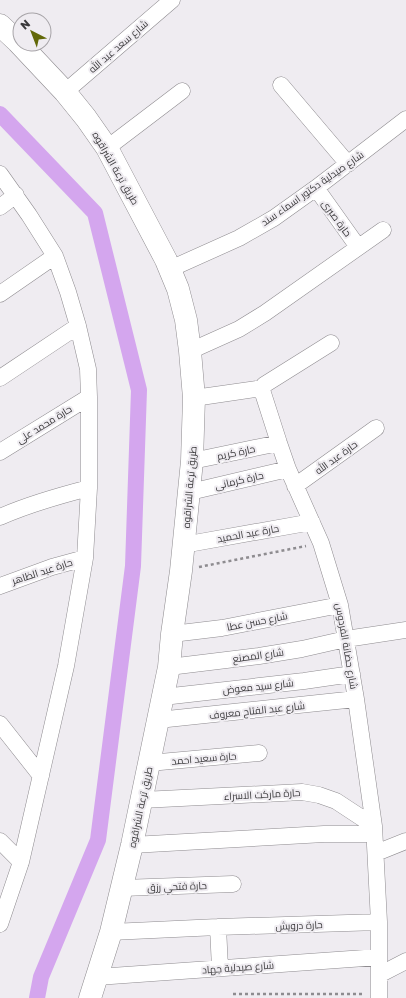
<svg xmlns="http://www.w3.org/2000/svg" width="406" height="998" font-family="'Golos Text',Cairo,sans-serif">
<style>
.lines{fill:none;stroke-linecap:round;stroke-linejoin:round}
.canal{stroke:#d4a6ee;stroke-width:16}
.street-casing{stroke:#8e8b8f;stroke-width:17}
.secondary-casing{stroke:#8e8b8f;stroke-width:23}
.path{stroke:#8e8c90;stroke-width:2.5;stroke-dasharray:3 3;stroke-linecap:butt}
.street{stroke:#fff;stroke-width:16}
.secondary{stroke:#fff;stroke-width:22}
.labels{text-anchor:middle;stroke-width:4;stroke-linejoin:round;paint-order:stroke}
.street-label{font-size:10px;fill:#3a393b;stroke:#efecf1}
</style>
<rect width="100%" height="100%" fill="#efecf1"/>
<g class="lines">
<path class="canal" d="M0 114 95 213 139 390 133 566 98 840 41 977 37 998"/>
<defs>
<path id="street" d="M281 85 348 164
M65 92 172 0
M107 148 182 91
M0 174 29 215 55 256 68 292 78 326 88 369 89 397V488L85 558 66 666 21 862 0 924
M316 188 358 247
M0 207 16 195
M170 269 239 238 274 218 316 188 406 119
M0 294 55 256
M331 343 264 385 262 390 279 443 288 469 321 543 340 605 356 699 374 826 379 922V998
M190 351 239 329 265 313 383 230
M0 378 78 326
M194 398 263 388
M0 452 89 397
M192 461 279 443
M295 486 376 428
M190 492 288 469
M0 517C29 504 58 496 89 488
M183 545 312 522
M0 586 52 567 85 558
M172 634 222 628 340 605
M169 667 259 656 302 649 346 639 406 630
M163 697 304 681 352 674
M158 720 356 699
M0 724 41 776
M149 763 259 753
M142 800 302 792 319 795 336 801 374 826
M0 841 21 862
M132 845 324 834H374
M376 853 406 841
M122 888 233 884
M218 927 220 968
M111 932 218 927 379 922
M379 975 406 961
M97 977 379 957"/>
<path id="secondary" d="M0 25 18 42 65 92 86 118 107 148 166 260 178 289 186 320 190 351 194 398 192 461 181 571 172 634 169 667 132 845 111 932 90 998"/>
</defs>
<use href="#street" class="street-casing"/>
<use href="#secondary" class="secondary-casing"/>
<path class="path" d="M199 567 306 546
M233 994H364"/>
<use href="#street" class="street"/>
<use href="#secondary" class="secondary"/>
</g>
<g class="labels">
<g class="street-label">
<text transform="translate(118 46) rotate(-41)" y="4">شارع سعد عبد الله</text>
<text transform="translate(116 168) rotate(60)" y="4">طريق ترعة الشراقوه</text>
<text transform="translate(312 188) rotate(-35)" y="4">شارع صيدلية دكتور اسماء سند</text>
<text transform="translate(337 218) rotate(54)" y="4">حارة صبرى</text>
<text transform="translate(44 424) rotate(-32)" y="4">حارة محمد على</text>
<text transform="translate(236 452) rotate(-12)" y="4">حارة كريم</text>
<text transform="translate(336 457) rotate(-36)" y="4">حارة عبد الله</text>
<text transform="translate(239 480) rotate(-13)" y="4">حارة كرمانى</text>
<text transform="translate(189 487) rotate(-85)" y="4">طريق ترعة الشراقوه</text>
<text transform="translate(248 533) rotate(-10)" y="4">حارة عبد الحميد</text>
<text transform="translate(42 571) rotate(-18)" y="4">حارة عبد الظاهر</text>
<text transform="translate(257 621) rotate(-11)" y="4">شارع حسن عطا</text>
<text transform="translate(347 646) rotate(80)" y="4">شارع حضانة الفردوس</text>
<text transform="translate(258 655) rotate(-8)" y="4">شارع المصنع</text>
<text transform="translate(258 686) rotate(-6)" y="4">شارع سيد معوض</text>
<text transform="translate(257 710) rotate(-6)" y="4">شارع عبد الفتاح معروف</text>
<text transform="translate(204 758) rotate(-5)" y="4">حارة سعيد احمد</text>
<text transform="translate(262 794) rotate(-3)" y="4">حارة ماركت الاسراء</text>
<text transform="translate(140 807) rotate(-78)" y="4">طريق ترعة الشراقوه</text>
<text transform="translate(177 886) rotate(-2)" y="4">حارة فتحي رزق</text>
<text transform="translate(299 925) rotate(-2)" y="4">حارة درويش</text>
<text transform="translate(238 967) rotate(-4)" y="4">شارع صيدلية جهاد</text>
</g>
</g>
<g transform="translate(32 32) rotate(318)"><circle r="19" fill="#efecf1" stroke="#a7a4a8"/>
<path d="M0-3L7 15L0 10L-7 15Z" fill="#626808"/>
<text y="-6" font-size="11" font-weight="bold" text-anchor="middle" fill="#3a393b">N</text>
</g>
</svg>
